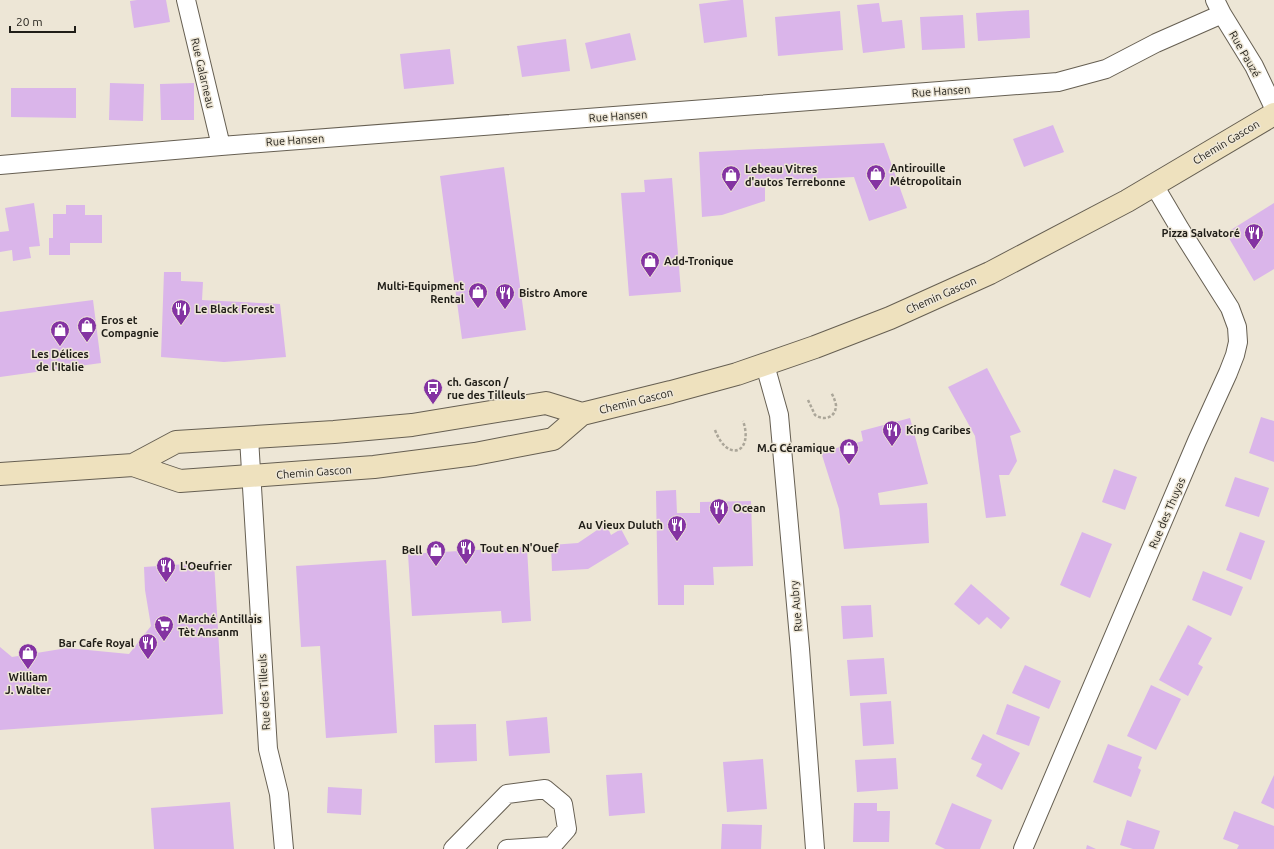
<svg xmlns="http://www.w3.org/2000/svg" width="1274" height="849" font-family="Ubuntu,sans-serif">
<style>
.building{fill:#dab5ea}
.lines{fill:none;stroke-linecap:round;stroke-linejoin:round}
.street-casing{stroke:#665f52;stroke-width:20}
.secondary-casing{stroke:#665f52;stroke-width:24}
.path{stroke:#aba699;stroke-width:2.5;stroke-dasharray:3 2;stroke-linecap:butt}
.street{stroke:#fff;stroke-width:18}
.secondary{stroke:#eee1be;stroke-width:22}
.labels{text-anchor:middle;stroke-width:3;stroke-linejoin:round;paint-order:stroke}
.street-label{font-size:11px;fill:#201e18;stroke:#ede6d6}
.poi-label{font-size:11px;font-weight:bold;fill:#201e18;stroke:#ede6d6;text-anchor:start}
</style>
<rect width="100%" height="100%" fill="#ede6d6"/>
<path class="building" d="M137 0H166L170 22 134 28 130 1Z
M731 0H743L747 37 704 43 699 4Z
M879 3 882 22 902 20 905 48 863 53 857 5Z
M1029 10 1030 38 978 41 976 13Z
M840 11 843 50 778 56 775 17Z
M963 15 965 48 922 50 920 17Z
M630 33 636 60 591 69 585 43Z
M566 39 570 71 522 77 517 46Z
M450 49 454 84 404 89 400 54Z
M110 83 144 84 143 121 109 120Z
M194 83V120H161L160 84Z
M11 88H76V118L11 117Z
M1053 125 1064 152 1024 167 1013 139Z
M884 143 907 208 869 221 854 177 765 181V201L722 215 702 217 699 152Z
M504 167 526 330 462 339 440 176Z
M672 178 681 292 629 296 621 193 645 192 644 180Z
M34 203 40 246 29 247 31 258 13 261 12 250 0 252V232L9 231 5 208Z
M1274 203V269L1254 281 1226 233Z
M66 205H85V215H102V243H70V255H49V238H53V214H66Z
M164 272H181V281L203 282 202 300 280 304 286 357 224 362 161 357Z
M93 300 101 363 0 377V312Z
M987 368 1021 432 1010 436 1017 461 1009 475H999L1006 516 986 518 975 436 948 387Z
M1261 417 1274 421V462L1249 453Z
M910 418 928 484 878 493 880 505 927 503 929 543 844 549 839 509 821 452 863 441 861 431Z
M1114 469 1137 477 1125 510 1102 502Z
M1235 477 1269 488 1259 517 1225 506Z
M676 490 677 513H700V502L751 501 753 566 713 567 714 585H684V605H658L656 491Z
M606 524 611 535 621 529 629 544 588 569 552 571 551 545 578 543Z
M1082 532 1112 544 1090 598 1060 585Z
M1240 532 1265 541 1251 580 1226 570Z
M527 547 531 621 502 623 501 611 412 616 408 554Z
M386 560 397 733 326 738 320 646 301 647 296 566Z
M214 562 223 714 0 730V647L12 657 67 648 129 654 151 626 145 590 144 567Z
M1203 571 1243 587 1231 616 1192 600Z
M971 584 1010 618 1001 629 987 617 979 625 954 604Z
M871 605 873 637 843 639 841 606Z
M1188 625 1212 638 1198 664 1203 667 1188 696 1159 680Z
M884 658 887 694 850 696 847 660Z
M1025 665 1061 681 1049 709 1012 693Z
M1151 685 1181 699 1156 750 1127 736Z
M891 701 894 744 863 746 860 703Z
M1007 704 1040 717 1029 746 996 734Z
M547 717 550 753 509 756 506 721Z
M476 724 477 761 435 763 434 725Z
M983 734 1020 753 1002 790 976 776 982 764 971 759Z
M1108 744 1142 757 1138 768 1141 770 1131 797 1093 782Z
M896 758 898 789 857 792 855 760Z
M763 759 767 809 727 812 723 762Z
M642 773 645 813 609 816 606 775Z
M1274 775V809L1261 803Z
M328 787 362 789 361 815 327 813Z
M230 802 234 849H154L151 808Z
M854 803H877V811H890L889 842H853Z
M952 803 992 820 980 849H945L935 844Z
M1234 811 1274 826V849H1237L1239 845 1223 839Z
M1127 820 1160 831 1154 849H1133L1120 845Z
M722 824 762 825 761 849H721Z
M1087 845 1096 849H1086Z"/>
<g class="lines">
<defs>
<path id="street" d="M186 0 221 146
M1215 0 1222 14 1254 66 1274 108
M0 165 221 146 1058 82 1106 69 1156 43 1222 14
M765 365 779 415 800 649 815 849
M249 438 268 749 279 794 284 849
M453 849 507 794 545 789 563 804 567 829 552 846 507 849
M1023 849 1197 441 1228 373 1235 355 1238 342 1237 327 1230 308 1180 229 1154 185"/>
<path id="secondary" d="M133 465 176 442 334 432 412 425 546 403 582 414 671 392 737 374 815 347 890 318 990 273 1127 201 1274 114
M0 474 133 465 180 481 374 467 475 454 553 439 582 414"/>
</defs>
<use href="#street" class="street-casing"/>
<use href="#secondary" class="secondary-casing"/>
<path class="path" d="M808 400 815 415C824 421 836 418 836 405 835 400 833 396 831 392
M715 430C728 464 754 452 743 421"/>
<use href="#street" class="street"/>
<use href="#secondary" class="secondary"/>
</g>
<defs>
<symbol id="shop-pin" viewBox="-11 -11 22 30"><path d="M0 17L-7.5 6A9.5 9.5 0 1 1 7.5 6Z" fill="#8433a2" stroke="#ede6d6"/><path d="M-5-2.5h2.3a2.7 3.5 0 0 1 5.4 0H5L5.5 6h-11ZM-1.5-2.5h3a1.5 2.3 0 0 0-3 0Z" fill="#fff"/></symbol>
<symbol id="restaurant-pin" viewBox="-11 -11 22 30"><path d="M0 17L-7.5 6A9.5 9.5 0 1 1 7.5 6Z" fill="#8433a2" stroke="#ede6d6"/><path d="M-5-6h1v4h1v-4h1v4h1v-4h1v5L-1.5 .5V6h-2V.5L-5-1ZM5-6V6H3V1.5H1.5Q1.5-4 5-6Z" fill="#fff"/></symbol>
<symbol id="bus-pin" viewBox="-11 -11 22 30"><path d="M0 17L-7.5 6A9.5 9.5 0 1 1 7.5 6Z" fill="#8433a2" stroke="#ede6d6"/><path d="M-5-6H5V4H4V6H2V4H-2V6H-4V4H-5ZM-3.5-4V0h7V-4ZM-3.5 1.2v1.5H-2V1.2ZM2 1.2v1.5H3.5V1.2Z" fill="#fff"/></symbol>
<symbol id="supermarket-pin" viewBox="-11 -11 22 30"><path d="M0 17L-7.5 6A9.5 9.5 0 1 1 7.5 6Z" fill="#8433a2" stroke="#ede6d6"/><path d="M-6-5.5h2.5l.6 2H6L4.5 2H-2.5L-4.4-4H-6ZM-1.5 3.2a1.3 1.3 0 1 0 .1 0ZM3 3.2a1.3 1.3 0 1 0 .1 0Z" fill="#fff"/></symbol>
</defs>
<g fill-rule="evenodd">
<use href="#shop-pin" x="865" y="163" width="22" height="30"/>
<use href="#shop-pin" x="720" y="164" width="22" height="30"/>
<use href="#restaurant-pin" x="1243" y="222" width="22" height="30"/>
<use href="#shop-pin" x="639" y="250" width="22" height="30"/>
<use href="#shop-pin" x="467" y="281" width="22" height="30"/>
<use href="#restaurant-pin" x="494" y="282" width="22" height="30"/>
<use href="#restaurant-pin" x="170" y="298" width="22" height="30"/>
<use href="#shop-pin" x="76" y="315" width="22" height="30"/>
<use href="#shop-pin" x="49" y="319" width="22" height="30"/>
<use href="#bus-pin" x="422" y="377" width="22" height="30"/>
<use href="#restaurant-pin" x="881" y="419" width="22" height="30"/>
<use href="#shop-pin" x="838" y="437" width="22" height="30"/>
<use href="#restaurant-pin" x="708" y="497" width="22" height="30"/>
<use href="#restaurant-pin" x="666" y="514" width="22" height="30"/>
<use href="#restaurant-pin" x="455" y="537" width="22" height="30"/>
<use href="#shop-pin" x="425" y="539" width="22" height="30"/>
<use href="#restaurant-pin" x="155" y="555" width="22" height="30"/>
<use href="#supermarket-pin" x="153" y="614" width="22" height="30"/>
<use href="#restaurant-pin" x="137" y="632" width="22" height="30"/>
<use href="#shop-pin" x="17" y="642" width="22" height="30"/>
</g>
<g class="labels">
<g class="street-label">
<text transform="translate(1245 54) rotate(60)" y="4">Rue Pauzé</text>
<text transform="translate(203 73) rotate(77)" y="4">Rue Galarneau</text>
<text transform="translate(941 91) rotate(-4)" y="4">Rue Hansen</text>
<text transform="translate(618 116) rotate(-4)" y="4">Rue Hansen</text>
<text transform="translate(295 140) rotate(-4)" y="4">Rue Hansen</text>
<text transform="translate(1226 142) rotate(-31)" y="4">Chemin Gascon</text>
<text transform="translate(941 295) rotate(-24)" y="4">Chemin Gascon</text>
<text transform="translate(636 401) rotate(-14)" y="4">Chemin Gascon</text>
<text transform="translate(314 472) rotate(-4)" y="4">Chemin Gascon</text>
<text transform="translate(1167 513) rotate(-67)" y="4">Rue des Thuyas</text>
<text transform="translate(796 606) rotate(-95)" y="4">Rue Aubry</text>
<text transform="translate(264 692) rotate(-93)" y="4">Rue des Tilleuls</text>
</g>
<g class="poi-label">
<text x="890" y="172">Antirouille<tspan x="890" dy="13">Métropolitain</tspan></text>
<text x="745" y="173">Lebeau Vitres<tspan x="745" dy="13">d'autos Terrebonne</tspan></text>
<text x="1240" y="237" text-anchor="end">Pizza Salvatoré</text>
<text x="664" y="265">Add-Tronique</text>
<text x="464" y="290" text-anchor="end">Multi-Equipment<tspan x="464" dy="13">Rental</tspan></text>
<text x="519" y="297">Bistro Amore</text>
<text x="195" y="313">Le Black Forest</text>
<text x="101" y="324">Eros et<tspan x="101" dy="13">Compagnie</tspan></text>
<text x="60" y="358" text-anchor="middle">Les Délices<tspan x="60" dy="13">de l'Italie</tspan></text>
<text x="447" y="386">ch. Gascon /<tspan x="447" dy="13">rue des Tilleuls</tspan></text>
<text x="906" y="434">King Caribes</text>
<text x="835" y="452" text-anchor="end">M.G Céramique</text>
<text x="733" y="512">Ocean</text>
<text x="663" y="529" text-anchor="end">Au Vieux Duluth</text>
<text x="480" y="552">Tout en N'Ouef</text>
<text x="422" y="554" text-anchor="end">Bell</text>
<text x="180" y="570">L'Oeufrier</text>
<text x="178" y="623">Marché Antillais<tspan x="178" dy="13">Tèt Ansanm</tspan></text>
<text x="134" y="647" text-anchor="end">Bar Cafe Royal</text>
<text x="28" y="681" text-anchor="middle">William<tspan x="28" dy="13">J. Walter</tspan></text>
</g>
</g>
<path d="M10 26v6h65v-6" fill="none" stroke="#201e18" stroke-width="2"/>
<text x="16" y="26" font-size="12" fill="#201e18" stroke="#ede6d6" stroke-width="3" paint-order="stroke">20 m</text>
</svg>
